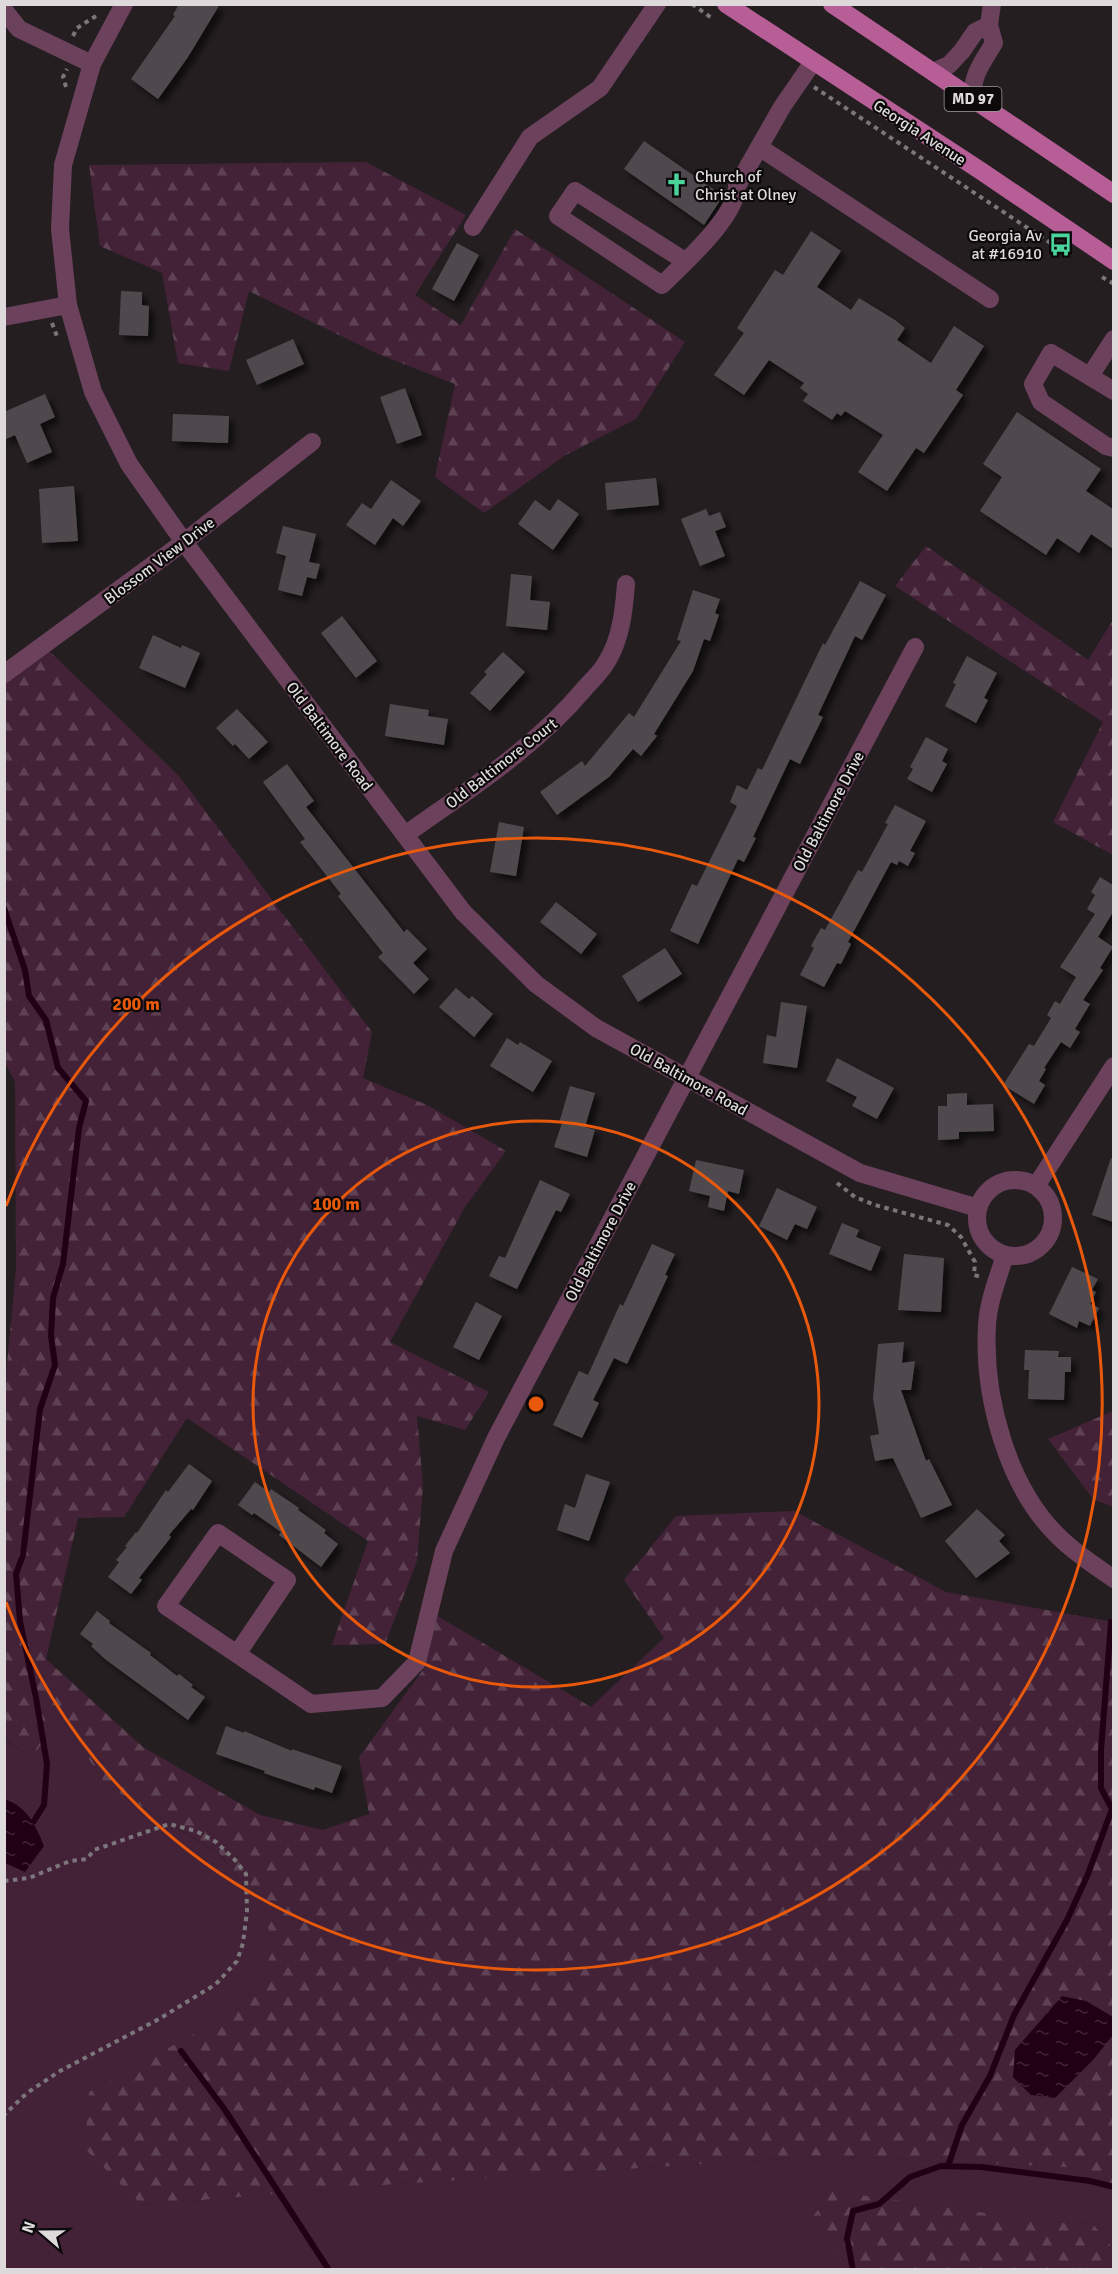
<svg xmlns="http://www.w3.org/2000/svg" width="1118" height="2274" font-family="Signika,sans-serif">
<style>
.green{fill:#432237}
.forest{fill:url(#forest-firs)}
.water{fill:url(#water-ripples)}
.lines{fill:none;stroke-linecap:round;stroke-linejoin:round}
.stream{stroke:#210016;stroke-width:6}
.building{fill:#504a4d;filter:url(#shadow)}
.path{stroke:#7b7679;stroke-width:4;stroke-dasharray:4.5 4.5;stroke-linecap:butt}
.minor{stroke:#6c415c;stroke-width:18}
.major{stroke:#b75e97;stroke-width:18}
.ring{fill:none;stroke:#e8590c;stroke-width:3}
.labels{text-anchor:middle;stroke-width:4.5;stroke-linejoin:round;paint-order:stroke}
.shield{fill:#0b090a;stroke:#9f9b9d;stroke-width:1.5}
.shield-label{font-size:15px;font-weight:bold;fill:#dedadc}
.street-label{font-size:16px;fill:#dedadc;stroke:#0b090a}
.poi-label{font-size:16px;fill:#dedadc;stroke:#0b090a;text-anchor:start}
.centre{fill:#e8590c;stroke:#0b090a;stroke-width:3}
.ring-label{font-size:18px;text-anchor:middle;font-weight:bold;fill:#e8590c;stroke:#0b090a;stroke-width:4.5;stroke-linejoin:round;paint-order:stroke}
</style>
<defs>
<pattern id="forest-firs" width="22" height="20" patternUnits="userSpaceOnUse" patternTransform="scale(1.5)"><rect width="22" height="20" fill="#432237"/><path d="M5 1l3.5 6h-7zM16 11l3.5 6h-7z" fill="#5e4253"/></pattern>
<pattern id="water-ripples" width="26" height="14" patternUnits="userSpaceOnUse" patternTransform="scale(1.5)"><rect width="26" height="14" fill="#210016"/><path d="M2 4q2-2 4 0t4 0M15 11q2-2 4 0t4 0" fill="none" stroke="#412537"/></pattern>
<filter id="shadow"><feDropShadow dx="5.5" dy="5.5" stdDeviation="3" flood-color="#0009"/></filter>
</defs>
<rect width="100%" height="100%" fill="#241e21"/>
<path class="green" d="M60 1716 106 1785 218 1853 263 1907 274 1949 244 2006 89 2092 142 2205 383 2185 823 2156 1066 2167 1113 2193V2248L1093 2224 1047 2222 834 2254 862 2269H5L4 1739 32 1758Z"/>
<path class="forest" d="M366 162 466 215 415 295 461 325 515 229 685 342 636 419 564 456 484 513 435 477 455 384 378 354 249 291 229 371 178 363 162 273 100 246 89 165Z
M926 546 1088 660 1113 620V855L1053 822 1103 722 895 586Z
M45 647 178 775 372 1032 363 1078 427 1105 506 1151 465 1207 390 1342 489 1392 465 1430 417 1416 423 1486 417 1561 385 1644 332 1645 368 1541 187 1418 124 1517 78 1518 46 1659 143 1747 260 1815 323 1830 369 1814 359 1757 426 1666 429 1611 591 1707 664 1638 624 1580 676 1516 794 1511 946 1592 1113 1622V2193L1066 2167 823 2156 383 2185 142 2205 85 2149 89 2092 244 2006 274 1949 262 1907 219 1853 106 1785 60 1716 32 1758 5 1739 4 1395 16 1269 15 1081 5 1063V674Z
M1113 1411V1507L1093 1499 1048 1439Z
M833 2191 1047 2222 1093 2224 1113 2248V2269H862L834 2254 810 2220Z"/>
<path class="water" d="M4 1799C27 1806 36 1826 44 1846L25 1872 5 1863Z
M1062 1996 1086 2001 1113 2017V2035L1093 2060 1055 2098 1031 2095 1013 2077 1015 2050Z"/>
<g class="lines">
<path class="stream" d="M4 908 25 970 29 996 46 1020 58 1068 86 1101 79 1128 63 1264 53 1298 51 1336 55 1365 40 1409 23 1555 16 1574 20 1621 36 1698 47 1764 44 1805 34 1821
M181 2051 225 2110 329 2270
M948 2166 962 2125 990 2076 1014 2015 1067 1920 1088 1874 1112 1809 1101 1788V1750L1111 1622
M853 2270 847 2238 853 2211 879 2204 910 2177 941 2166 981 2167 1090 2181 1114 2187"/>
</g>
<path class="building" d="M179 4H220L188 57 158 99 131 79 175 16 173 15Z
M644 141 723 196 704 225 624 169Z
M811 231 841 251 817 287 851 310 859 298 895 320 905 328 897 340 931 363 954 326 984 346 956 390 963 395 924 453 916 448 887 491 858 472 883 435 845 411 841 416 837 413 832 420 803 401 808 394 800 388 804 383 769 360 744 395 714 375 744 333 737 328 775 270 783 275Z
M457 243 479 255 454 301 432 289Z
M121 291 142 292V305L149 306 148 336 119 335Z
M293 339 304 364 257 385 246 360Z
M405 388 422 435 397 444 380 397Z
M45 394 55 417 40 424 52 452 27 463 15 435 4 440V412Z
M1017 412 1101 469 1086 491 1113 509V549L1091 534 1079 553 1057 538 1046 555 980 511 1002 477 983 464Z
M173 414 229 416 228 443 172 441Z
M656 478 659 505 607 510 605 483Z
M391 480 421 501 403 526 393 518 375 545 346 525 362 503 371 509Z
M74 486 78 541 42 543 39 489Z
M558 499 579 514 553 550 518 524 535 500 550 511Z
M706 509 709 516 720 512 726 527 715 531 725 556 700 566 681 519Z
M283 526 316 534 309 562 320 564 316 579 307 577 302 596 278 590 286 556 276 553Z
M511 574 532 576 530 600 550 602 547 630 506 626Z
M860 581 886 595 862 640 855 636 818 715 823 717 800 764 790 759 753 837 756 838 744 862 738 859 698 944 670 931 692 884 697 886 737 806 730 802 737 785 747 790 758 768 762 770 823 643 825 645Z
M693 590 720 599 715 613 719 615 710 641 704 639 693 671 654 734 657 736 641 756 633 749 609 777 557 815 540 792 582 761 585 766 629 713 634 717 681 641 677 640Z
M342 616 377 661 356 678 321 633Z
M153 635 181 648 182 645 200 653 185 688 139 668Z
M503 652 525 672 490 711 470 693 487 674 484 672Z
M967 656 997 673 984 698 988 700 976 723 945 706 956 684 953 683Z
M390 704 429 710 428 716 448 719 444 745 385 736Z
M237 709 268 742 249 759 235 744 233 746 216 728Z
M926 737 948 749 942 761 947 764 932 792 907 779 913 769 910 767Z
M287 764 314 801 306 807 404 932 407 929 427 949 413 963 429 979 414 994 378 957 383 953 338 896 341 894 300 842 305 839 263 782Z
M895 805 926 821 910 851 915 853 908 866 899 861 897 865 891 862 848 942 851 944 841 964 837 963 824 987 800 975 814 948 811 946 821 928 825 930 858 870 862 872 888 824 885 823Z
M499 822 524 827 516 876 490 872Z
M1100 877 1113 885V912L1098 937 1113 947 1100 968 1103 970 1083 1000 1090 1004 1075 1029 1080 1032 1070 1048 1061 1042 1044 1068 1046 1069 1039 1081 1045 1085 1034 1104 1003 1085 1029 1044 1034 1046 1051 1018 1047 1015 1055 1001 1060 1004 1076 977 1060 967 1095 914 1087 909 1095 895 1091 892Z
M556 902 597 934 581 954 540 922Z
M665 948 682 974 638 1002 622 976Z
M456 988 469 999 472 996 493 1014 474 1037 439 1007Z
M781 1002 807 1006 797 1068 763 1063 767 1035 776 1037Z
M507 1038 518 1045 520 1042 552 1061 533 1092 490 1066Z
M837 1058 894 1088 877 1119 852 1106 857 1097 826 1081Z
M570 1086 595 1093 585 1127 595 1130 587 1157 554 1147 562 1123H559Z
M967 1093V1105L993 1104 994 1131 959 1132V1139L938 1140V1106H947V1094Z
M1111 1158 1113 1159V1222L1092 1215Z
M696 1160 744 1170 739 1194 728 1191 724 1211 708 1207 710 1196 689 1191Z
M540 1180 570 1194 561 1212 556 1210 517 1289 489 1276 499 1256 505 1258Z
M777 1188 817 1207 807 1229 795 1224 787 1240 759 1226Z
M842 1223 859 1230 856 1237 881 1247 871 1271 829 1254Z
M652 1244 675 1254 665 1275 668 1276 627 1364 614 1358 593 1400 599 1403 582 1438 553 1425 579 1371 588 1375 620 1304 623 1306Z
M904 1254 944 1258 941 1312 898 1310Z
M1072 1267 1098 1279 1092 1290 1096 1292 1090 1304 1099 1308 1090 1326 1079 1321 1077 1328 1049 1314Z
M476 1302 502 1316 479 1360 453 1347Z
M904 1342 902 1363 915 1361 911 1390H901L926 1461 929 1459 952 1505 921 1518 893 1458 875 1461 870 1436 879 1434 873 1398 878 1344Z
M1025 1350 1059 1351 1058 1357H1071V1372H1065L1064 1400 1028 1399 1029 1370H1024Z
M189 1464 212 1481 193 1510 191 1509 169 1535 171 1537 139 1578 142 1580 131 1594 108 1577 119 1562 116 1560 127 1547 125 1546 136 1532 137 1533 166 1490 168 1492Z
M586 1474 610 1482 589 1541 557 1530 565 1504 575 1508Z
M255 1482 269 1492 271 1489 299 1508 298 1510 326 1530 324 1533 338 1544 321 1567 279 1535 281 1532 254 1513 252 1515 238 1505Z
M977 1509 1005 1535 999 1541 1010 1553 976 1578 945 1541Z
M97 1611 110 1621 109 1623 151 1653 150 1655 177 1676 179 1674 193 1685 191 1687 205 1697 188 1720 105 1659 91 1646 93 1644 80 1634Z
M226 1726 244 1733V1731L292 1751V1749L342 1766 332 1793 315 1787 314 1790 281 1779 264 1773 265 1771 216 1754Z"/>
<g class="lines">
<path class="path" d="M692 4 713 19
M73 36 77 28 96 16
M66 87 63 77 67 69
M814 87 1061 250
M1102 277 1114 284
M52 323 58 339
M837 1183 855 1197 875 1205 948 1225 961 1237 975 1262 974 1275 981 1277
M4 1881 29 1878 70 1861 87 1859 94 1850 169 1824 196 1831 216 1842 235 1860 246 1874 247 1911 243 1943 237 1961 216 1984 159 2019 60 2071 27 2093 4 2115"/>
<path class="minor" d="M124 4 92 64 63 165 60 229 68 305 93 392 129 464 184 542 463 912 536 984 596 1028 860 1173 978 1208
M4 10 19 29 92 64
M989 25 992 4
M933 72 949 65 962 51 975 32 989 25 994 43C981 65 973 73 972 99
M759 147 990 299
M473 227 530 137 600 88 657 4
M685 261 575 191 558 216 662 285C684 263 737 216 737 186L782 107 813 62
M4 317 68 305
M1090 376 1114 339
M1114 391 1051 353 1033 384 1041 402 1106 446 1114 448
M4 674 184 542 312 442
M405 835C468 790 535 748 585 688 592 680 601 672 606 663 621 640 624 610 626 584
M977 1218a38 38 0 1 1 76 0a38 38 0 1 1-76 0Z
M1036 1186 1114 1066
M1005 1255C998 1278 988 1302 987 1326 983 1396 1007 1487 1059 1537 1075 1553 1095 1566 1114 1579
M237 1654 287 1580 218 1533 166 1606 311 1704 382 1698 417 1662 444 1551 496 1438 915 647"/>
<path class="major" d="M726 4 981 171 1114 261
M832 4 1114 194"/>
</g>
<g class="ring">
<circle cx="536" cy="1404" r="283"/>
<path d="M6 1206A566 566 0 1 1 6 1602"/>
</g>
<defs>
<symbol id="church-bare" viewBox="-9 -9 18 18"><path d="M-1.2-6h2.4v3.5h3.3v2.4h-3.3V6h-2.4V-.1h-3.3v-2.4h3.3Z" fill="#4ad49c" stroke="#0b090a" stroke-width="2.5" paint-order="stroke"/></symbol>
<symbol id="bus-bare" viewBox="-9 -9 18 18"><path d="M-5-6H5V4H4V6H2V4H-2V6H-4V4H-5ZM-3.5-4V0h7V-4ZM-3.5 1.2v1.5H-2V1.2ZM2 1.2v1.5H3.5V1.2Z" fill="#4ad49c" stroke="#0b090a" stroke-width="2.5" paint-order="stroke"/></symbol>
</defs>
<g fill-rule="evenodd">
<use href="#church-bare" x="660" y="168" width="33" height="33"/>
<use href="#bus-bare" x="1044" y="228" width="33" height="33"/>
</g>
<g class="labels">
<rect class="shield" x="944.5" y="87" width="57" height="24" rx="4.5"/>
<g class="shield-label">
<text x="973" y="104">MD 97</text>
</g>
<g class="street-label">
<text transform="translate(920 132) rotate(33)" y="6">Georgia Avenue</text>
<text transform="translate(159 560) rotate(-37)" y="6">Blossom View Drive</text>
<text transform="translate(330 736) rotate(53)" y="6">Old Baltimore Road</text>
<text transform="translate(501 763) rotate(-38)" y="6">Old Baltimore Court</text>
<text transform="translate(828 811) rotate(-62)" y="6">Old Baltimore Drive</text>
<text transform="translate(689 1079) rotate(29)" y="6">Old Baltimore Road</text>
<text transform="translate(600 1241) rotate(-62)" y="6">Old Baltimore Drive</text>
</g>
<g class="poi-label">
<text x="695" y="182">Church of<tspan x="695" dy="18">Christ at Olney</tspan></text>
<text x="1042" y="241" text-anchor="end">Georgia Av<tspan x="1042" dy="18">at #16910</tspan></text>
</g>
</g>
<circle cx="536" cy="1404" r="9" class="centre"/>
<g class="ring-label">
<text x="136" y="1010">200 m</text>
<text x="336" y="1210">100 m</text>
</g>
<rect width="1118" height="2274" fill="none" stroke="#dedadc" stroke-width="12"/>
<g transform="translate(42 2232) rotate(290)" stroke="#0b090a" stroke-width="4.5" paint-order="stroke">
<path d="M0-4.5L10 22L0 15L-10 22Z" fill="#dedadc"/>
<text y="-9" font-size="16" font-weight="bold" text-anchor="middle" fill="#dedadc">N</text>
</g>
</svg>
